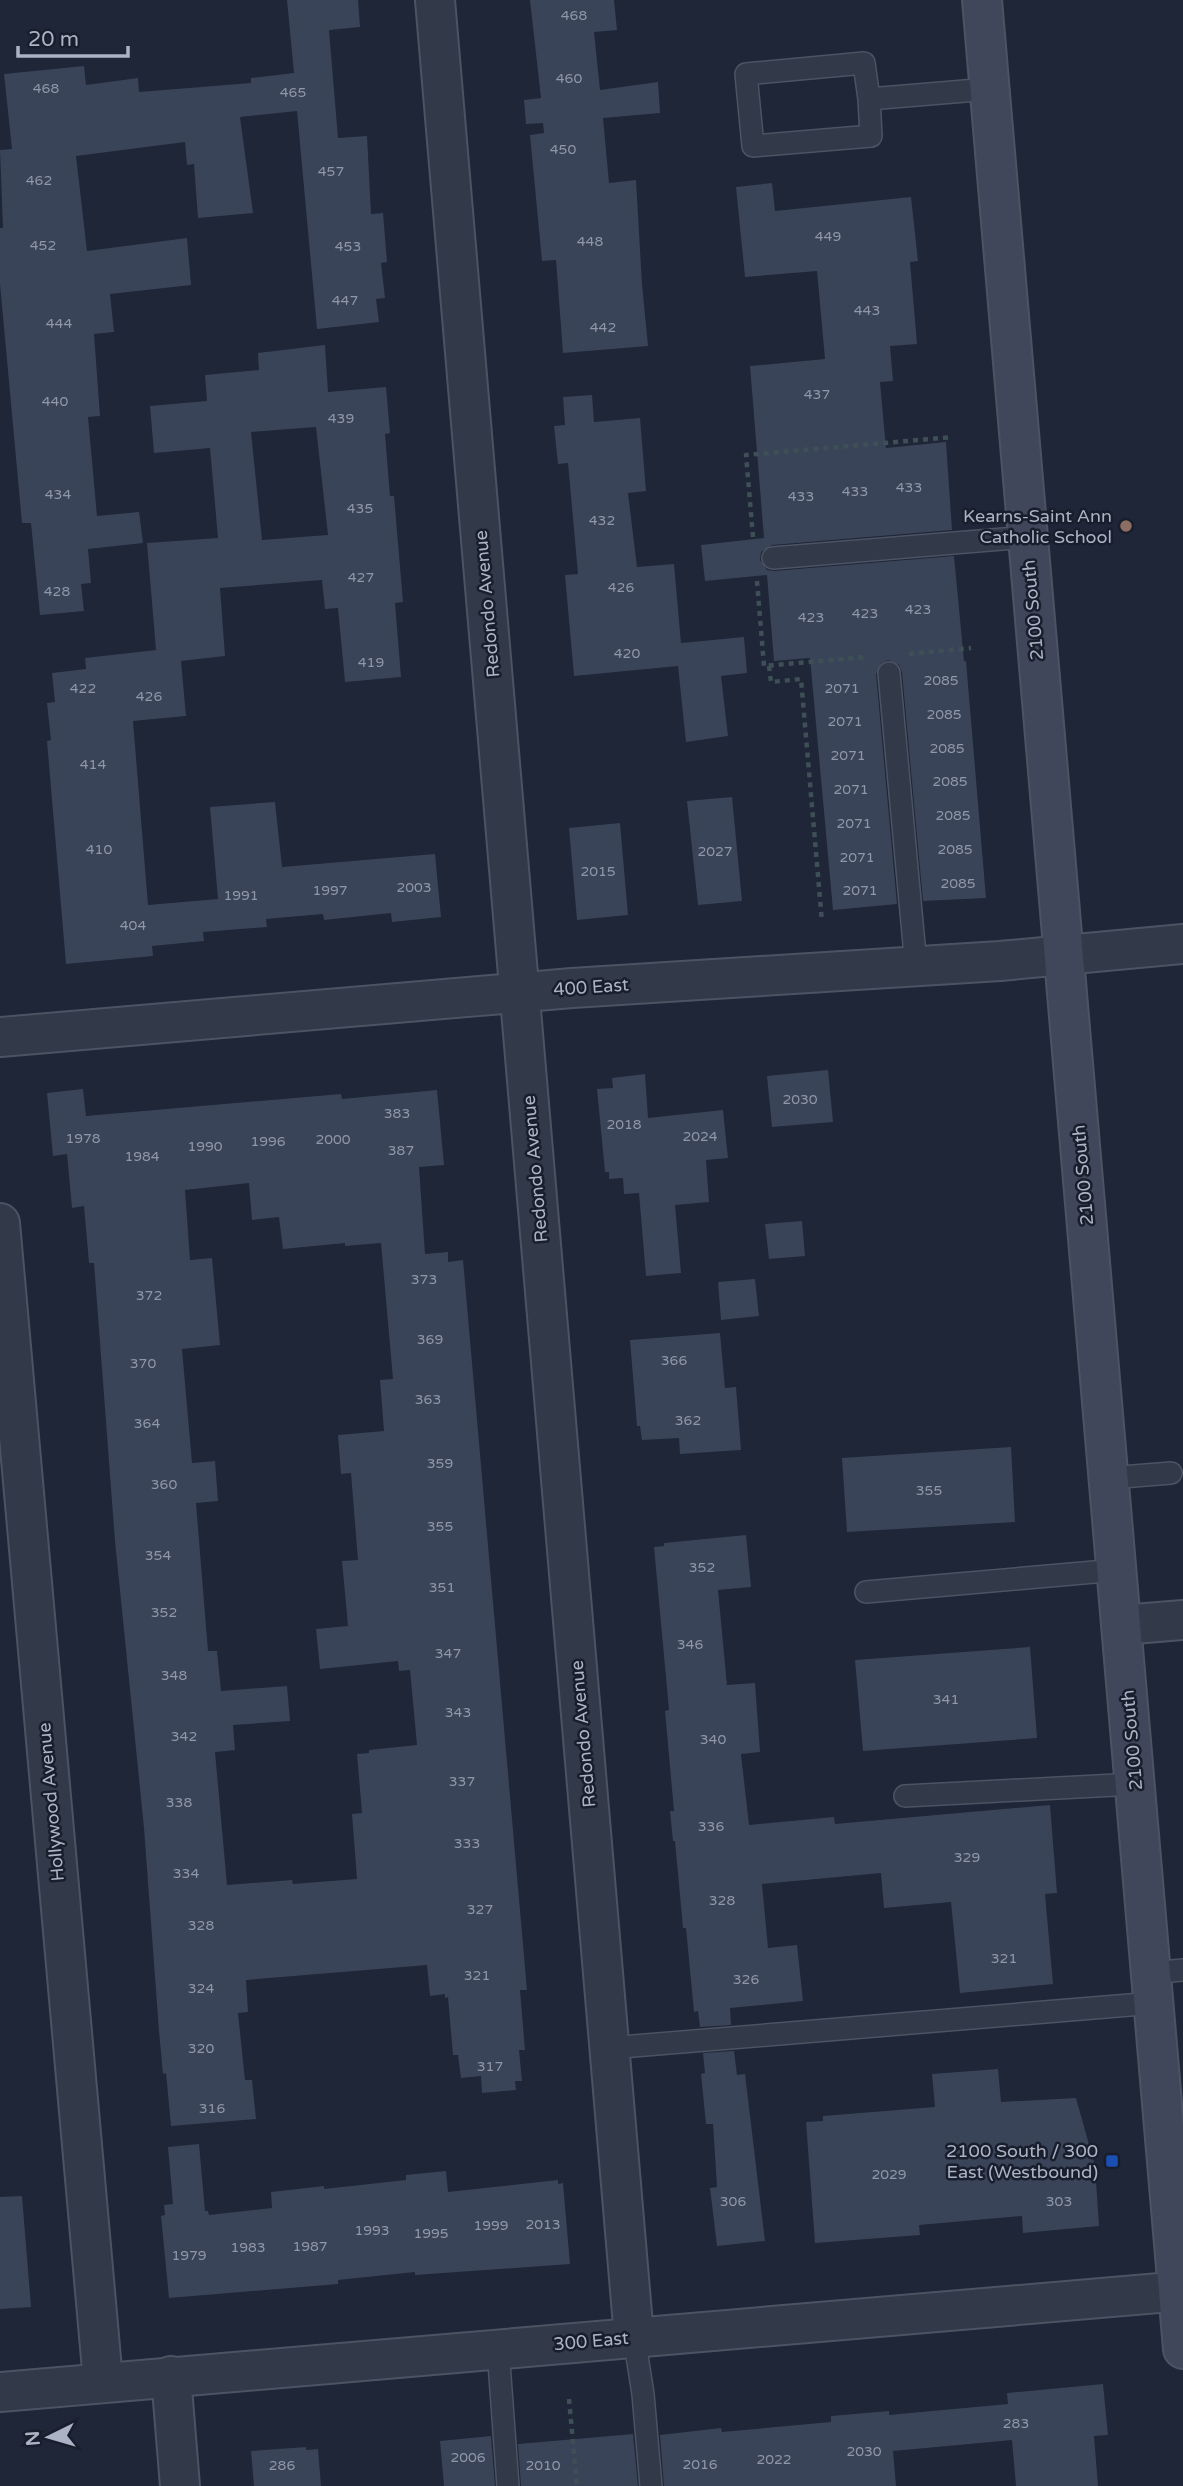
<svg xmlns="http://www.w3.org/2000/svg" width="1183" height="2486" font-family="'Varela Round',sans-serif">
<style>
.building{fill:#3a4458;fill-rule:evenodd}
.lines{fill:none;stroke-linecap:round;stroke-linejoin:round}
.service-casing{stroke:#4c5363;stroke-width:24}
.minor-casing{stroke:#4c5363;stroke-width:42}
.tertiary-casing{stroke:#4c5363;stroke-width:42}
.secondary-casing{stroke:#4c5363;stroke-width:42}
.path{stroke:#3e5056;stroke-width:4.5;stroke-dasharray:5 5;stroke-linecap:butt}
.service{stroke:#323948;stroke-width:21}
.minor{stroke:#323948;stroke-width:38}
.tertiary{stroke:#323948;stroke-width:38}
.secondary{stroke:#40475b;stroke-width:38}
.education-dot{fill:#8d6e63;stroke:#181e2c;stroke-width:2.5}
.transit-dot{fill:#1a4fb4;stroke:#181e2c;stroke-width:2.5}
.labels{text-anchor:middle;stroke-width:5;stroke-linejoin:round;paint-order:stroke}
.number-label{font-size:14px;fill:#9097aa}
.poi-label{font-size:18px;fill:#acb3c5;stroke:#181e2c;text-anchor:end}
.street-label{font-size:18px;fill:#acb3c5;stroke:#181e2c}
</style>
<rect width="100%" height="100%" fill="#1e2637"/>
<path class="building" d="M287 0H358L360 27 329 30 338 138 367 136 371 214 383 213 387 262 381 263 385 298 376 299 379 322 317 329 297 111 240 117 253 213 198 218 194 164 187 165 185 142 76 156 87 251 187 238 191 285 110 294 114 332 94 334 100 416 88 417 97 516 139 512 143 543 88 549 91 583 81 584 84 611 40 615 31 523H22L0 284V228H3L0 150 12 149 4 74 84 66 86 85 138 78 139 92 251 83V78L294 73Z
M530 0H614L617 30 594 32 600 90 658 82 660 113 603 118 609 183 636 180 642 284 648 346 563 353 556 260 542 261 530 135 544 133 543 123 526 124 524 100 541 98Z
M772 183 775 211 911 197 918 261 910 262 917 344 890 346 893 381 880 382 886 448 946 442 952 530 772 545 761 552 760 560 767 570 774 571 954 556 964 661H966L986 898 923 901 902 672 899 665 888 660 881 663 876 674 897 904 833 910 810 658 774 661 767 575 705 581 701 545 764 538 750 366 825 359 817 271 745 277 736 187Z
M325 345 328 392 386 387 390 433 385 434 390 496H394L403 602 395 603 401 677 345 682 338 608 325 609 322 580 220 588 225 656 181 661 186 716 133 721 148 905 218 899 210 807 275 802 282 867 435 854 441 917 392 922 391 913 324 920 323 914 266 919 267 927 203 932 204 941 152 946 153 956 66 964 47 741 51 740 47 703 55 702 52 673 86 669 85 658 156 650 147 543 218 538 210 448 154 453 150 406 207 401 205 375 259 370 258 353ZM316 427 328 535 262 540 251 432Z
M592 395 594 422 640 418 646 491 628 493 637 567 674 564 681 643 744 637 747 673 721 676 728 736 686 742 678 666 574 676 565 575 578 574 568 463 558 464 554 426 565 425 563 397Z
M732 797 742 901 698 905 687 801Z
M620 823 628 915 577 920 569 828Z
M828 1070 833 1122 772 1127 767 1076Z
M645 1074 648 1118 723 1110 728 1158 706 1160 709 1202 675 1205 681 1273 646 1276 639 1193 624 1194 623 1178 609 1179V1172H605L597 1089 613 1088 612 1078Z
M83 1089 86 1116 341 1094 342 1099 437 1090 444 1165 419 1167 425 1254 448 1252V1262L463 1260 527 1990H520L525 2050H519L522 2081H515L516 2090 482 2093 481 2076 461 2078 458 2055H453L448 1997 445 1998V1994L430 1996 427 1965 246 1980 248 2012 238 2013 245 2080H252L256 2119 171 2126 166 2073 163 2074 159 2031 144 1828 115 1541 94 1263H89L84 1206 72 1208 67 1154 53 1156 47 1093ZM249 1183 252 1220 279 1217 283 1249 345 1243V1246L381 1243 393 1379 380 1380 384 1431 338 1435 341 1474 351 1473 358 1560 342 1561 348 1626 316 1629 320 1669 398 1661 399 1671 410 1670 417 1745 369 1750V1753L357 1754 362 1813 352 1814 357 1879 293 1884 292 1880 227 1885 215 1752 235 1750 233 1725 290 1721 287 1686 221 1691 217 1651H208L196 1503 218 1501 215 1461 192 1463 182 1349 220 1345 212 1258 190 1260 185 1190Z
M802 1221 805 1256 769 1259 765 1224Z
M755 1279 759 1316 721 1320 718 1282Z
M720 1333 725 1388 736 1387 741 1450 680 1454 679 1438 642 1440 640 1426H637L630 1340Z
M1011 1447 1015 1522 847 1532 842 1458Z
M746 1535 751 1587 718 1590 727 1685 755 1683 760 1752 741 1754 749 1825 834 1817 835 1824 1050 1805 1057 1893 1045 1894 1053 1984 960 1993 951 1902 884 1908 881 1873 762 1884 768 1948 797 1945 803 2001 730 2008 731 2025 700 2027 698 2011 694 2012 686 1928H683L675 1841H673L670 1811H674L665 1711 669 1710 654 1547 664 1546V1543Z
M1030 1647 1037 1738 863 1751 855 1660Z
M734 2051 737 2075 745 2074 765 2241 717 2246 710 2188 717 2187 713 2124H706L701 2074 705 2073 703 2053Z
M998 2069 1001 2102 1076 2098 1095 2166 1099 2226 1023 2233 1022 2216 919 2225 920 2235 815 2243 806 2122 823 2121V2116L935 2107 932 2074Z
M199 2144 205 2211H208L209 2215 272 2208 271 2192 324 2186V2189L406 2180V2175L446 2171 448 2192 558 2180V2184L563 2183 570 2264 415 2275V2272L338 2280V2284L169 2298 161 2216 165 2215 164 2205 173 2204 168 2147Z
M22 2196 31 2307 0 2309V2197Z
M1103 2384 1108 2435 1094 2436 1098 2486H1016L1012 2440 893 2451 896 2486H664L660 2435 721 2428 722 2432 831 2422V2416L889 2411V2415L1008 2404 1007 2393Z
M633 2434 638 2486H521L518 2444Z
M491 2436 495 2486H444L440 2441Z
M306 2447V2450L318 2449 321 2486H254L251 2451Z"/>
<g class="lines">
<defs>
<path id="service" d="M869 99 871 136 753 146 746 74 864 63 869 99 989 89
M773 558 1027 537
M889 673 916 966
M1109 1478 1171 1473
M866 1592 1117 1570
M905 1796 1135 1784
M1151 1973 1183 1970
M609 2048 1154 2003
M634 2337 643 2394 651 2486
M498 2349 508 2486"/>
<path id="minor" d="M435 0 634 2337
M0 1037 572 988 1000 961 1183 944
M0 1223 103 2381
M1122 1625 1183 1620
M171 2376 180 2486"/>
<path id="tertiary" d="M0 2392 1183 2291"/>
<path id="secondary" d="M982 0 1183 2349"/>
</defs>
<use href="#service" class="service-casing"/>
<use href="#minor" class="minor-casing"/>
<use href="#tertiary" class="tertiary-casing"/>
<use href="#secondary" class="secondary-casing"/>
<path class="path" d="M753 537 746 455 953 437
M757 581 764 666 865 657
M909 654 971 648
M769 666 771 682 801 679 822 922
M569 2399 577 2486"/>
<use href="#service" class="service"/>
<use href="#minor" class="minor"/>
<use href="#tertiary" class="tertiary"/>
<use href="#secondary" class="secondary"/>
</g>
<circle class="education-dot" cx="1126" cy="526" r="7"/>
<rect class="transit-dot" x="1105" y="2154" width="14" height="14" rx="3.5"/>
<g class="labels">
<g class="number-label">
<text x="574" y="20">468</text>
<text x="569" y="83">460</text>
<text x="46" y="93">468</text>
<text x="293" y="97">465</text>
<text x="563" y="154">450</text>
<text x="331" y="176">457</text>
<text x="39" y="185">462</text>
<text x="828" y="241">449</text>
<text x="590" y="246">448</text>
<text x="43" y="250">452</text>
<text x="348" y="251">453</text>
<text x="345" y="305">447</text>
<text x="867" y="315">443</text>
<text x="59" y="328">444</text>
<text x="603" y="332">442</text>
<text x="817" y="399">437</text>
<text x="55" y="406">440</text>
<text x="341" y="423">439</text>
<text x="909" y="492">433</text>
<text x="855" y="496">433</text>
<text x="58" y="499">434</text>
<text x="801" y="501">433</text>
<text x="360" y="513">435</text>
<text x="602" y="525">432</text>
<text x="361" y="582">427</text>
<text x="621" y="592">426</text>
<text x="57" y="596">428</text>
<text x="918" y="614">423</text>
<text x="865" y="618">423</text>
<text x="811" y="622">423</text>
<text x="627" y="658">420</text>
<text x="371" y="667">419</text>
<text x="941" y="685">2085</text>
<text x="83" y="693">422</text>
<text x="842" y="693">2071</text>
<text x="149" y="701">426</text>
<text x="944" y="719">2085</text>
<text x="845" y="726">2071</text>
<text x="947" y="753">2085</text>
<text x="848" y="760">2071</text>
<text x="93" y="769">414</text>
<text x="950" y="786">2085</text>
<text x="851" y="794">2071</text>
<text x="953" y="820">2085</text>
<text x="854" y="828">2071</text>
<text x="99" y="854">410</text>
<text x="955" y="854">2085</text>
<text x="715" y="856">2027</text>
<text x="857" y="862">2071</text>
<text x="598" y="876">2015</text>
<text x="958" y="888">2085</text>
<text x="414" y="892">2003</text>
<text x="330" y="895">1997</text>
<text x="860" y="895">2071</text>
<text x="241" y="900">1991</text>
<text x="133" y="930">404</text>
<text x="800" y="1104">2030</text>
<text x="397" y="1118">383</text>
<text x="624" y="1129">2018</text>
<text x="700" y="1141">2024</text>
<text x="83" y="1143">1978</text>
<text x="333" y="1144">2000</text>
<text x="268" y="1146">1996</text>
<text x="205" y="1151">1990</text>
<text x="401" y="1155">387</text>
<text x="142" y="1161">1984</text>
<text x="424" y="1284">373</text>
<text x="149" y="1300">372</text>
<text x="430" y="1344">369</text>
<text x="674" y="1365">366</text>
<text x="143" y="1368">370</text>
<text x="428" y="1404">363</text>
<text x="688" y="1425">362</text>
<text x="147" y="1428">364</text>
<text x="440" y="1468">359</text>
<text x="164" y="1489">360</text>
<text x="929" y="1495">355</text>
<text x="440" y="1531">355</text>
<text x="158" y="1560">354</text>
<text x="702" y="1572">352</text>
<text x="442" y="1592">351</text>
<text x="164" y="1617">352</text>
<text x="690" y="1649">346</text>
<text x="448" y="1658">347</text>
<text x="174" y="1680">348</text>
<text x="946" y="1704">341</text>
<text x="458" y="1717">343</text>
<text x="184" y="1741">342</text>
<text x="713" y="1744">340</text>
<text x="462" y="1786">337</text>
<text x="179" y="1807">338</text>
<text x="711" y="1831">336</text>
<text x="467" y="1848">333</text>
<text x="967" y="1862">329</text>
<text x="186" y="1878">334</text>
<text x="722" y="1905">328</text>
<text x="480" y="1914">327</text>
<text x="201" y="1930">328</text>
<text x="1004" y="1963">321</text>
<text x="477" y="1980">321</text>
<text x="746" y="1984">326</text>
<text x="201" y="1993">324</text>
<text x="201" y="2053">320</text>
<text x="490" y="2071">317</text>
<text x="212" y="2113">316</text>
<text x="889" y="2179">2029</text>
<text x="733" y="2206">306</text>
<text x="1059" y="2206">303</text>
<text x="543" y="2229">2013</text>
<text x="491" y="2230">1999</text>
<text x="372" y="2235">1993</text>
<text x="431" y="2238">1995</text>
<text x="310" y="2251">1987</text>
<text x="248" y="2252">1983</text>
<text x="189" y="2260">1979</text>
<text x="1016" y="2428">283</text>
<text x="864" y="2456">2030</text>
<text x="468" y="2462">2006</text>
<text x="774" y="2464">2022</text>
<text x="700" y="2469">2016</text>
<text x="282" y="2470">286</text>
<text x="543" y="2470">2010</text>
</g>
<g class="poi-label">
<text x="1112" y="522">Kearns-Saint Ann<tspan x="1112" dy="21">Catholic School</tspan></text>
<text x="1098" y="2157">2100 South / 300<tspan x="1098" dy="21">East (Westbound)</tspan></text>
</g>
<g class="street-label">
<text transform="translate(487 604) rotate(-95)" y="6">Redondo Avenue</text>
<text transform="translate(1033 610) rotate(-95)" y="6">2100 South</text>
<text transform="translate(591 987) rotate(-4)" y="6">400 East</text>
<text transform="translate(535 1169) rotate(-95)" y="6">Redondo Avenue</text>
<text transform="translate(1083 1175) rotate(-95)" y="6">2100 South</text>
<text transform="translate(583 1734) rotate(-95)" y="6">Redondo Avenue</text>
<text transform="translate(1132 1740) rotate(-95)" y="6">2100 South</text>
<text transform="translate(51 1802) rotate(-95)" y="6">Hollywood Avenue</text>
<text transform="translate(591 2341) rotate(-5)" y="6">300 East</text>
</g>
</g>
<g transform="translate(49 2437) rotate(265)" stroke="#181e2c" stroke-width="5" paint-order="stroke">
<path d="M0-5L12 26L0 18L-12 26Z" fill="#acb3c5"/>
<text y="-10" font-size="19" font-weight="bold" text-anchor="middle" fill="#acb3c5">N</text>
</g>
<path d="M18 46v10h110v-10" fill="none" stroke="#acb3c5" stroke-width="3.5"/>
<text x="28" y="46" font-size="21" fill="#acb3c5" stroke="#181e2c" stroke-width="5" paint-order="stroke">20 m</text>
</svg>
